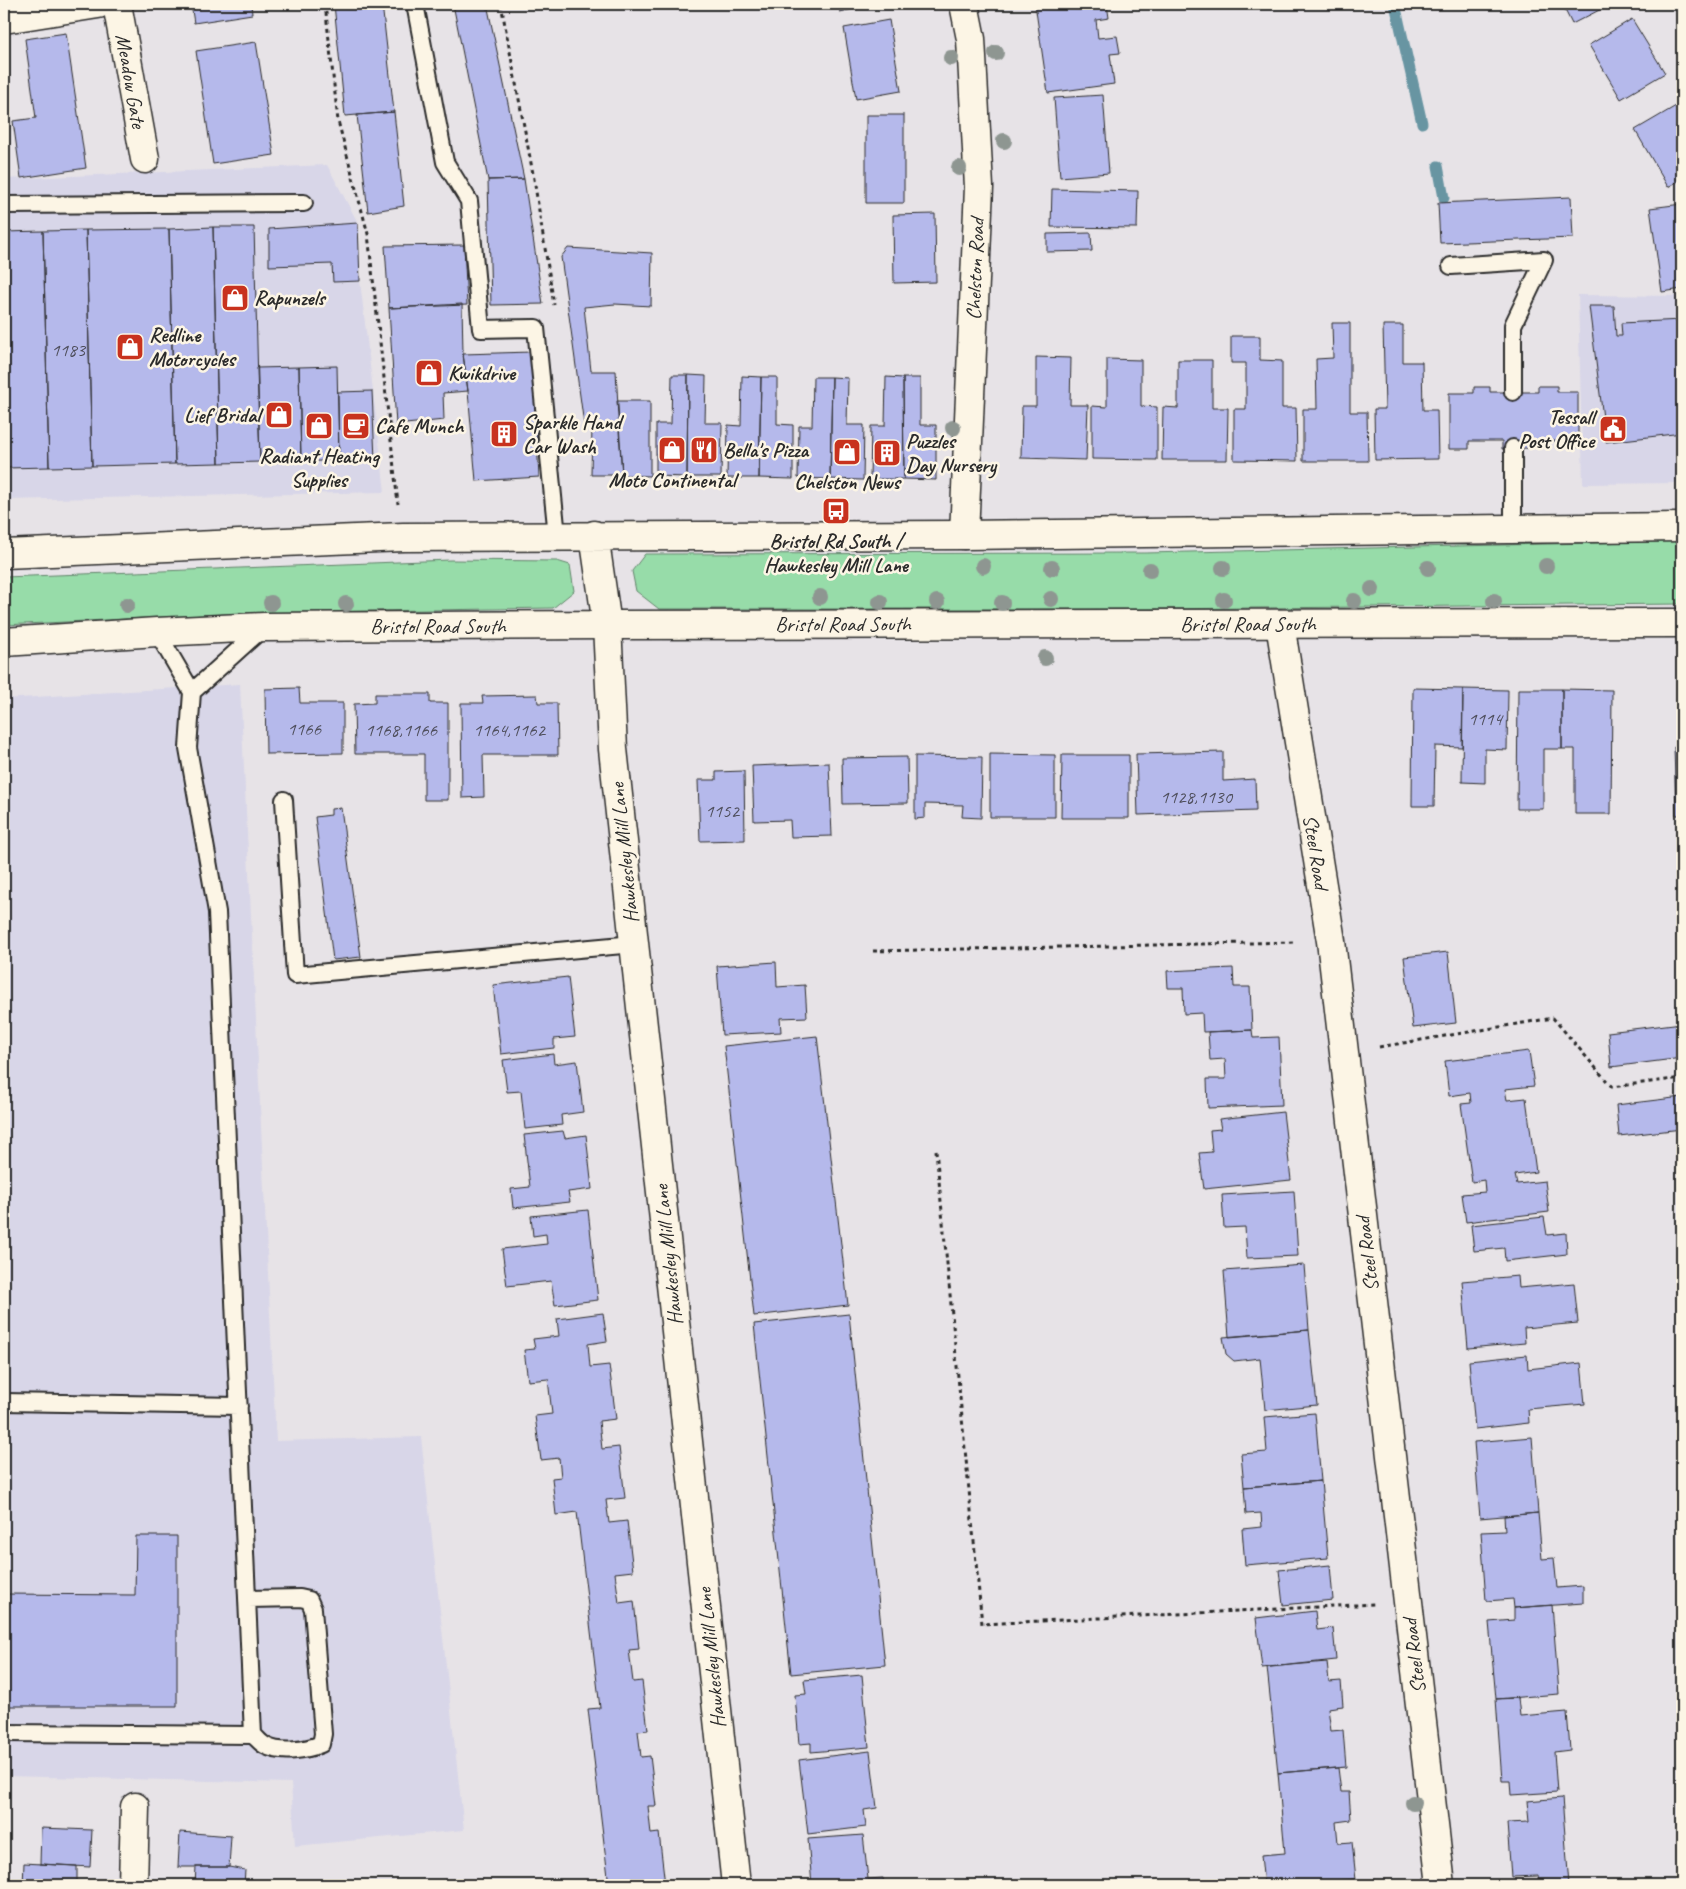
<svg xmlns="http://www.w3.org/2000/svg" width="1686" height="1889" font-family="Caveat,sans-serif">
<style>
.built{fill:#d8d6e8}
.green{fill:#97dca9;stroke:#61846a}
.lines{fill:none;stroke-linecap:round;stroke-linejoin:round}
.stream{stroke:#6895a2;stroke-width:11}
.building{fill:#b5b9eb;stroke:#2b2b2b}
.lane-casing{stroke:#2b2b2b;stroke-width:20}
.street-casing{stroke:#2b2b2b;stroke-width:31}
.highway-casing{stroke:#2b2b2b;stroke-width:31}
.path{stroke:#2b2b2b;stroke-width:3;stroke-dasharray:4 4;stroke-linecap:butt}
.lane{stroke:#fcf5e5;stroke-width:16}
.street{stroke:#fcf5e5;stroke-width:28}
.highway{stroke:#fcf5e5;stroke-width:28}
.tree{fill:#8e9691}
.labels{text-anchor:middle;stroke-width:5;stroke-linejoin:round;paint-order:stroke}
.number-label{font-size:19px;fill:#4e4e5b}
.street-label{font-size:21px;fill:#2b2b2b;stroke:#fcf5e5}
.poi-label{font-size:21px;font-weight:bold;fill:#2b2b2b;stroke:#fcf5e5;text-anchor:start}
</style>
<rect width="100%" height="100%" fill="#e7e3e7"/>
<filter id="ink" filterUnits="userSpaceOnUse"><feTurbulence type="fractalNoise" baseFrequency=".02" numOctaves="2"/><feDisplacementMap in="SourceGraphic" scale="10" xChannelSelector="R" yChannelSelector="G"/><feConvolveMatrix kernelMatrix="1 2 1 2 8 2 1 2 1" color-interpolation-filters="sRGB"/></filter>
<g filter="url(#ink)">
<path class="built" d="M327 165 358 223 360 281 385 492 4 500V179Z
M1578 295 1682 296V483L1583 484Z
M240 684 276 1441 421 1437 464 1830 295 1846 291 1783 4 1776V699Z"/>
<path class="green" d="M1682 541V604L1148 609H659L636 591 632 571 645 554 1145 553Z
M450 560 557 561 570 565 574 591 553 608 247 613 4 625V577Z"/>
<g class="lines">
<path class="stream" d="M1395 4 1422 123
M1438 166 1444 198"/>
</g>
<path class="building" d="M191 4H251L252 14 194 23Z
M334 4H382L394 112 345 116Z
M453 4H487L524 179 488 180Z
M838 4H877L840 12Z
M1035 4H1107L1109 18 1096 20 1098 38 1117 36 1120 53 1110 54 1114 84 1048 93Z
M1562 4H1611L1572 24Z
M1632 19 1665 73 1621 99 1589 45Z
M889 20 901 91 856 99 844 28Z
M66 33 86 168 21 178 13 121 36 118 25 39Z
M256 42 274 155 213 164 196 51Z
M1103 95 1109 173 1060 177 1054 98Z
M1676 106 1682 116V179L1668 187 1635 130Z
M394 112 404 206 368 212 357 115Z
M866 115H904V203H866Z
M524 179 543 304 491 305 488 180Z
M1052 189 1138 191 1137 228 1051 227Z
M1571 197 1573 238 1440 243 1438 203Z
M1682 204V289L1662 292 1650 208Z
M935 214 936 282 894 283 893 215Z
M358 223 360 281 333 282 332 264 269 266V229Z
M213 227 219 463 175 464 169 229Z
M213 227H254L260 462 219 463Z
M169 229 175 464 92 466 86 230Z
M86 230 92 466 49 467 43 231Z
M43 231 49 467 6 468 4 232Z
M1091 233 1092 251 1047 252V234Z
M464 245 467 305 389 308 385 246Z
M568 248 652 253 651 306 615 304 584 307 591 371H616L622 475H591L592 425H584L561 257Z
M462 304 463 354 468 391 443 393 444 420 396 425 389 308Z
M1589 306H1614L1616 336H1622L1621 323 1682 320V433L1606 442Z
M1332 323H1350V412H1367L1368 461H1303V409H1317L1316 359 1333 358Z
M1383 325H1403V362H1422L1423 410H1437L1438 459 1375 460 1374 409H1385Z
M1231 336H1260V360L1282 361V408H1296L1297 461 1234 460V409H1246V363H1231Z
M4 345 6 468H4Z
M532 352 539 477 476 481 468 391 463 354Z
M1036 357 1071 358 1070 405H1088L1086 460 1021 458 1022 406H1036Z
M1107 359 1141 360V406L1157 407V460L1092 459V406L1107 407Z
M1178 360H1212V408H1228L1227 460H1162L1163 407 1178 408Z
M337 366 339 460 301 462 299 367Z
M299 367 301 462H260L257 368Z
M672 375H688L687 477 656 476V424H671Z
M688 375 706 376 705 423H722L721 477H687Z
M742 376 761 377 759 478H727L728 425 741 426Z
M761 377H777V424L793 425V479L759 478Z
M813 377H832L830 479 798 478 799 426H812Z
M832 377 848 378 847 425H864L863 480 830 479Z
M886 377 903 378 904 479H870L871 426H885Z
M903 378H920V425H936V480L904 479Z
M1538 386H1557V392H1578V447H1560L1559 441H1528V448L1502 449V441H1469V449H1449V393H1474V387H1490V392H1538Z
M372 391 375 460H339L338 392Z
M617 401H650V476L622 475Z
M299 688 300 703H343V753L266 754 265 689Z
M1413 688 1463 689 1462 747 1435 746 1434 806H1412Z
M1463 689 1508 690 1507 750 1485 749V783L1462 782Z
M1518 689H1562V749H1543V809H1517Z
M1562 689 1612 690 1611 814H1575V749H1562Z
M375 694H430V703H448V800H424V754H355L354 704 375 703Z
M537 695 538 703H557L558 755H483L484 797 462 798 461 703H483L482 696Z
M1674 747H1682V815H1676Z
M1223 752V781L1255 779 1256 811 1138 815 1136 754Z
M990 754 1055 755V817H990Z
M1062 755H1129V818H1061Z
M915 756 982 757 981 818 962 817 963 805 925 804V818L915 819Z
M907 757 908 803 843 804 842 758Z
M829 763 832 836 791 837 790 820 754 821 752 766Z
M744 771 745 840 700 841 698 780H716V772Z
M341 808 361 957 333 960 315 817 331 815V809Z
M1448 952 1456 1023 1413 1028 1404 957Z
M776 962 777 987 805 985 807 1017 780 1018 781 1032 722 1035 717 966Z
M1233 968 1234 987H1250L1252 1030 1203 1032 1202 1013 1184 1014 1183 988H1168L1167 971Z
M568 977 575 1037 554 1039V1048L501 1054 493 985Z
M1682 1023V1058L1611 1067 1608 1032Z
M1252 1030 1253 1038 1279 1037 1282 1105 1208 1108 1207 1079H1226L1225 1059 1210 1060 1208 1032Z
M817 1036 848 1305 754 1316 724 1046Z
M1529 1051 1534 1086 1505 1089 1507 1100 1526 1098 1536 1172 1515 1175 1517 1184 1545 1181 1549 1212 1466 1222 1462 1194 1485 1192 1484 1180 1472 1182 1461 1104 1471 1103 1470 1093 1449 1096 1445 1061Z
M553 1054 554 1064 577 1061 583 1112 561 1115 562 1125 525 1129 521 1091 507 1092 503 1060Z
M1682 1097V1129L1619 1136 1616 1105Z
M1283 1112 1291 1180 1204 1189 1199 1153 1212 1152 1210 1130 1221 1129 1219 1119Z
M563 1131 565 1138 586 1135 592 1189 568 1192 570 1202 513 1208 511 1189 530 1187 524 1135Z
M1294 1191 1298 1256 1247 1258 1245 1227 1224 1228 1222 1195Z
M588 1210 598 1300 555 1305 551 1281 507 1286 502 1249 547 1244 546 1234 533 1236 531 1216Z
M1544 1217 1547 1235 1566 1233 1567 1254 1505 1261 1504 1248 1474 1251 1471 1225Z
M1304 1265 1309 1330 1229 1337 1224 1271Z
M1518 1276 1519 1288 1574 1283 1578 1323 1524 1328 1525 1343 1468 1348 1462 1281Z
M603 1313 607 1341 588 1344 590 1367 609 1365 616 1419 599 1421 602 1449 619 1447 625 1498 606 1500 609 1523 627 1521 633 1571 615 1573 619 1603 634 1601 639 1649 629 1650 633 1682 642 1681 648 1730 638 1731 641 1757 650 1756 656 1806H648L651 1834 659 1833 665 1885H609L588 1709 600 1708 577 1512 556 1515 552 1478 561 1477 559 1458 541 1460 535 1416 552 1414 548 1379 528 1381 524 1350 535 1349 533 1339 559 1336 557 1319Z
M849 1314 885 1665 791 1674 754 1324Z
M1309 1330 1317 1405 1265 1410 1260 1358 1234 1361 1226 1354 1223 1337Z
M1527 1355 1528 1369 1581 1363 1585 1404 1528 1409 1529 1423 1475 1429 1469 1361Z
M1315 1413 1321 1481 1244 1487 1241 1454 1267 1452 1264 1417Z
M1532 1437 1538 1513 1480 1518 1474 1442Z
M1321 1481 1328 1558 1245 1565 1242 1529 1262 1527 1261 1513 1246 1514 1244 1487Z
M1538 1513 1542 1559 1554 1558 1557 1588 1583 1586V1603L1514 1608 1513 1599 1486 1601 1481 1532 1505 1531 1504 1516Z
M136 1536H177V1706H4V1594L135 1595Z
M1330 1565 1333 1600 1283 1605 1279 1570Z
M1552 1605 1559 1694 1496 1699 1489 1622 1514 1620V1608Z
M1315 1611 1317 1630 1333 1628 1336 1660 1262 1668 1256 1618Z
M1327 1662 1329 1682 1341 1681 1343 1706 1328 1708 1331 1731 1343 1730 1346 1767 1278 1773 1267 1667Z
M862 1675 869 1747 811 1752V1743L799 1744 795 1695 806 1694 804 1680Z
M1518 1698 1520 1716 1567 1712 1570 1750 1554 1752 1557 1792 1511 1795 1510 1781H1502L1496 1699Z
M870 1751 877 1808 864 1810 866 1827 808 1834 799 1760Z
M1338 1768 1341 1792H1349L1351 1820 1336 1822 1338 1843 1352 1842 1356 1879 1284 1885H1264L1261 1855 1285 1853 1278 1773Z
M1562 1798 1569 1885H1539L1538 1876 1511 1877 1507 1823 1529 1822 1527 1801Z
M41 1828 92 1830 90 1867 40 1864Z
M180 1832 231 1836 229 1867H178Z
M863 1835 868 1879 883 1878 884 1885H812L808 1839Z
M24 1863 77 1866V1885H23Z
M196 1867H229L245 1870 244 1885H195Z
M1332 1881V1885H1291Z"/>
<g class="lines">
<defs>
<path id="lane" d="M415 4 445 162 469 201 481 329 536 328 557 536
M4 205 304 203
M1451 266 1544 260 1513 325V392
M1513 448V529
M192 692 264 627
M284 800 295 975 634 944
M4 1402 239 1406
M248 1599 300 1598 309 1600 313 1609 323 1734 321 1744C307 1750 281 1754 266 1746 261 1744 257 1738 253 1735
M4 1733 253 1735 217 912 188 748 192 692 157 632"/>
<path id="street" d="M117 4 145 159
M964 4 971 39 979 187 964 535
M4 19 98 4
M1280 624 1331 941 1441 1885
M607 625 613 749 736 1885
M133 1885 135 1807"/>
<path id="highway" d="M594 535 607 625
M4 554 403 537 964 535 1682 527
M4 642 157 632 264 627 607 625 1682 623"/>
</defs>
<use href="#lane" class="lane-casing"/>
<use href="#street" class="street-casing"/>
<use href="#highway" class="highway-casing"/>
<path class="path" d="M325 4 338 121 368 234 398 504
M501 4 534 179 554 305
M873 951 1295 942
M1379 1047 1553 1018 1612 1087 1682 1078
M936 1150 982 1624 1375 1604"/>
<use href="#lane" class="lane"/>
<use href="#street" class="street"/>
<use href="#highway" class="highway"/>
</g>
<g class="tree">
<circle cx="996" cy="53" r="8"/>
<circle cx="951" cy="58" r="8"/>
<circle cx="1004" cy="141" r="8"/>
<circle cx="959" cy="168" r="8"/>
<circle cx="953" cy="428" r="8"/>
<circle cx="983" cy="566" r="8"/>
<circle cx="1546" cy="566" r="8"/>
<circle cx="1052" cy="568" r="8"/>
<circle cx="1223" cy="568" r="8"/>
<circle cx="1428" cy="568" r="8"/>
<circle cx="1150" cy="570" r="8"/>
<circle cx="1372" cy="589" r="8"/>
<circle cx="820" cy="597" r="8"/>
<circle cx="1051" cy="599" r="8"/>
<circle cx="1224" cy="600" r="8"/>
<circle cx="1354" cy="601" r="8"/>
<circle cx="1494" cy="601" r="8"/>
<circle cx="880" cy="602" r="8"/>
<circle cx="937" cy="602" r="8"/>
<circle cx="271" cy="603" r="8"/>
<circle cx="1002" cy="603" r="8"/>
<circle cx="346" cy="604" r="8"/>
<circle cx="127" cy="605" r="8"/>
<circle cx="1045" cy="658" r="8"/>
<circle cx="1413" cy="1803" r="8"/>
</g>
</g>
<defs>
<symbol id="shop-square" viewBox="-11 -11 22 22"><rect x="-9" y="-9" width="18" height="18" rx="4" fill="#c8321e" stroke="#fcf5e5"/><path d="M-5-2.5h2.3a2.7 3.5 0 0 1 5.4 0H5L5.5 6h-11ZM-1.5-2.5h3a1.5 2.3 0 0 0-3 0Z" fill="#fff"/></symbol>
<symbol id="cafe-square" viewBox="-11 -11 22 22"><rect x="-9" y="-9" width="18" height="18" rx="4" fill="#c8321e" stroke="#fcf5e5"/><path d="M-5.5-4.5H6V0H3Q3 3.5 0 3.5H-2.5Q-5.5 3.5-5.5 0ZM3-3.2v2h1.7v-2ZM-6 4.5H4V6H-6Z" fill="#fff"/></symbol>
<symbol id="civic-square" viewBox="-11 -11 22 22"><rect x="-9" y="-9" width="18" height="18" rx="4" fill="#c8321e" stroke="#fcf5e5"/><path d="M-.6-6.5H3V-4.5H.6V-3L4-1V1h2V6H-6V1h2V-1L-.6-3ZM-1.2 2.5V6h2.4V2.5Z" fill="#fff"/></symbol>
<symbol id="building-square" viewBox="-11 -11 22 22"><rect x="-9" y="-9" width="18" height="18" rx="4" fill="#c8321e" stroke="#fcf5e5"/><path d="M-4-6H4V6H1V3H-1V6H-4ZM-2.5-4.3h1.7v1.8h-1.7ZM.8-4.3h1.7v1.8H.8ZM-2.5-1h1.7V.8h-1.7ZM.8-1h1.7V.8H.8Z" fill="#fff"/></symbol>
<symbol id="restaurant-square" viewBox="-11 -11 22 22"><rect x="-9" y="-9" width="18" height="18" rx="4" fill="#c8321e" stroke="#fcf5e5"/><path d="M-5-6h1v4h1v-4h1v4h1v-4h1v5L-1.5 .5V6h-2V.5L-5-1ZM5-6V6H3V1.5H1.5Q1.5-4 5-6Z" fill="#fff"/></symbol>
<symbol id="bus-square" viewBox="-11 -11 22 22"><rect x="-9" y="-9" width="18" height="18" rx="4" fill="#c8321e" stroke="#fcf5e5"/><path d="M-5-6H5V4H4V6H2V4H-2V6H-4V4H-5ZM-3.5-4V0h7V-4ZM-3.5 1.2v1.5H-2V1.2ZM2 1.2v1.5H3.5V1.2Z" fill="#fff"/></symbol>
</defs>
<g fill-rule="evenodd">
<use href="#shop-square" x="219" y="282" width="32" height="32"/>
<use href="#shop-square" x="114" y="331" width="32" height="32"/>
<use href="#shop-square" x="413" y="357" width="32" height="32"/>
<use href="#shop-square" x="263" y="399" width="32" height="32"/>
<use href="#shop-square" x="303" y="410" width="32" height="32"/>
<use href="#cafe-square" x="340" y="410" width="32" height="32"/>
<use href="#civic-square" x="1597" y="413" width="32" height="32"/>
<use href="#building-square" x="488" y="418" width="32" height="32"/>
<use href="#shop-square" x="656" y="434" width="32" height="32"/>
<use href="#restaurant-square" x="688" y="434" width="32" height="32"/>
<use href="#shop-square" x="831" y="436" width="32" height="32"/>
<use href="#building-square" x="871" y="437" width="32" height="32"/>
<use href="#bus-square" x="820" y="495" width="32" height="32"/>
</g>
<g class="labels">
<g class="number-label">
<text x="68" y="356">1183</text>
<text x="1485" y="725">1114</text>
<text x="304" y="735">1166</text>
<text x="401" y="736">1168,1166</text>
<text x="509" y="736">1164,1162</text>
<text x="1196" y="803">1128,1130</text>
<text x="722" y="817">1152</text>
</g>
<g class="street-label">
<text transform="translate(131 81) rotate(80)" y="7">Meadow Gate</text>
<text transform="translate(975 269) rotate(-88)" y="7">Chelston Road</text>
<text x="843" y="631">Bristol Road South</text>
<text x="1248" y="631">Bristol Road South</text>
<text x="438" y="633">Bristol Road South</text>
<text transform="translate(1316 852) rotate(81)" y="7">Steel Road</text>
<text transform="translate(624 853) rotate(-96)" y="7">Hawkesley Mill Lane</text>
<text transform="translate(1367 1254) rotate(-97)" y="7">Steel Road</text>
<text transform="translate(668 1255) rotate(-96)" y="7">Hawkesley Mill Lane</text>
<text transform="translate(1414 1656) rotate(-97)" y="7">Steel Road</text>
<text transform="translate(711 1658) rotate(-96)" y="7">Hawkesley Mill Lane</text>
</g>
<g class="poi-label">
<text x="254" y="305">Rapunzels</text>
<text x="149" y="342">Redline<tspan x="149" dy="24">Motorcycles</tspan></text>
<text x="448" y="380">Kwikdrive</text>
<text x="260" y="422" text-anchor="end">Lief Bridal</text>
<text x="1594" y="424" text-anchor="end">Tessall<tspan x="1594" dy="24">Post Office</tspan></text>
<text x="523" y="429">Sparkle Hand<tspan x="523" dy="24">Car Wash</tspan></text>
<text x="375" y="433">Cafe Munch</text>
<text x="906" y="448">Puzzles<tspan x="906" dy="24">Day Nursery</tspan></text>
<text x="723" y="457">Bella's Pizza</text>
<text x="319" y="463" text-anchor="middle">Radiant Heating<tspan x="319" dy="24">Supplies</tspan></text>
<text x="672" y="487" text-anchor="middle">Moto Continental</text>
<text x="847" y="489" text-anchor="middle">Chelston News</text>
<text x="836" y="548" text-anchor="middle">Bristol Rd South /<tspan x="836" dy="24">Hawkesley Mill Lane</tspan></text>
</g>
</g>
<rect width="1686" height="1889" fill="none" stroke="#fcf5e5" stroke-width="20"/>
<rect x="10" y="10" width="1666" height="1869" fill="none" stroke="#2b2b2b" stroke-width="2" filter="url(#ink)"/>
</svg>
